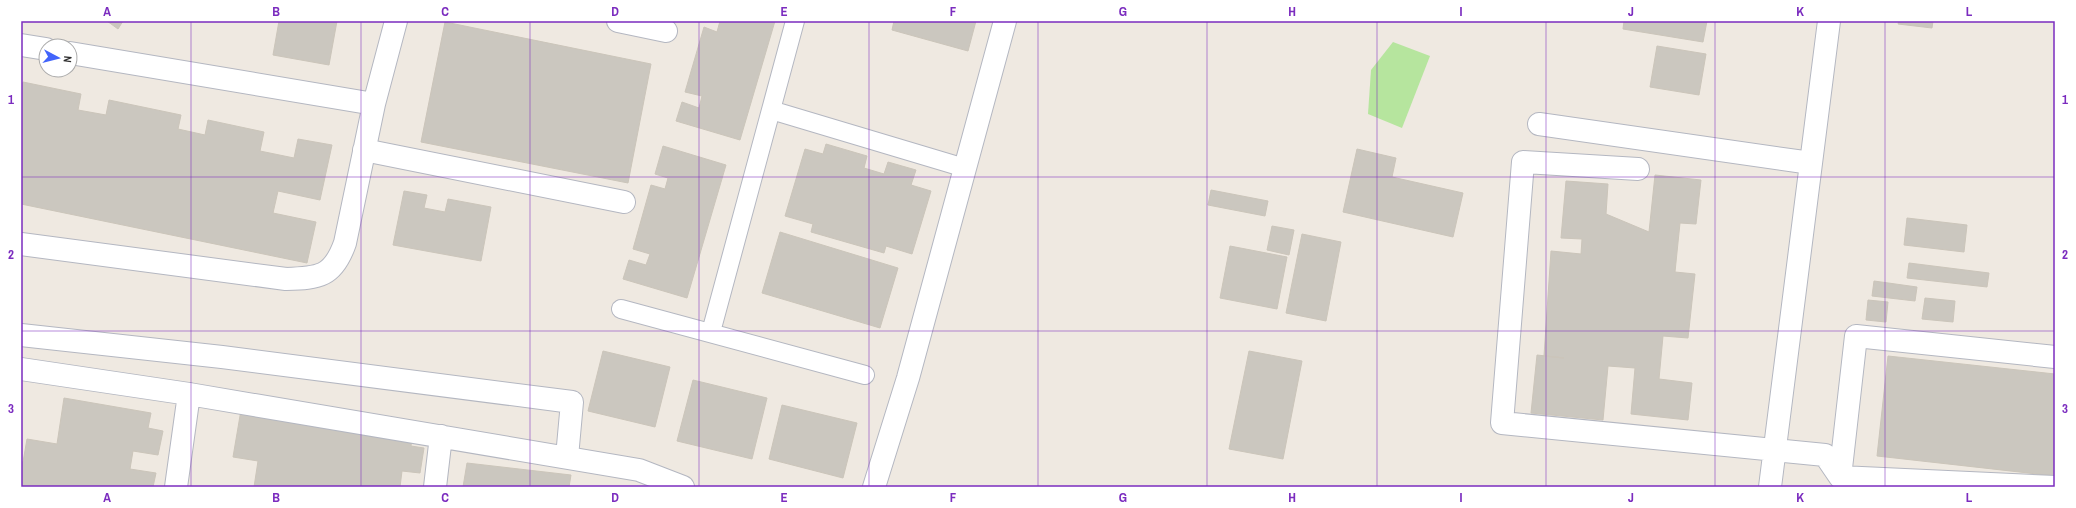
<svg xmlns="http://www.w3.org/2000/svg" width="2076" height="508" font-family="'Archivo Narrow',sans-serif">
<style>
.green{fill:#b6e59e}
.building{fill:#cbc7bf;stroke:#cbc5ba}
.lines{fill:none;stroke-linecap:round;stroke-linejoin:round}
.lane-casing{stroke:#b4b7c1;stroke-width:20}
.street-casing{stroke:#b4b7c1;stroke-width:24}
.lane{stroke:#fff;stroke-width:18}
.street{stroke:#fff;stroke-width:22}
.grid{fill:none;stroke:#7b2cbf;stroke-width:1;stroke-opacity:0.55}
.neatline{fill:none;stroke:#7b2cbf;stroke-width:1.5}
.grid-label{font-size:13px;text-anchor:middle;font-weight:bold;fill:#7b2cbf}
</style>
<rect width="100%" height="100%" fill="#efe9e1"/>
<path class="green" d="M1393 42 1430 56 1402 128 1368 114 1371 70Z"/>
<path class="building" d="M107 21H123L118 29Z
M279 21H337L329 65 273 55Z
M720 21H775L740 140 676 121 682 102 699 108 702 96 685 92 704 27 717 32Z
M894 21H976L968 51 892 30Z
M1624 21H1707L1703 42 1623 29Z
M1899 21H1933L1932 28 1898 24Z
M445 22 651 64 628 183 421 142Z
M1657 46 1706 54 1699 95 1650 87Z
M23 82 81 94 78 110 106 115 109 100 181 115 178 129 205 135 208 120 264 132 260 151 294 158 298 139 332 145 320 200 278 191 273 213 316 222 307 263 21 204V90Z
M826 144 867 156 864 168 884 174 888 162 916 170 911 185 931 191 912 254 886 246 884 253 811 232 813 224 785 216 805 149 823 154Z
M663 146 726 165 687 298 623 279 629 260 646 265 650 254 633 249 651 185 665 189 668 178 655 174Z
M1357 149 1396 158 1392 177 1463 193 1453 237 1343 212Z
M1655 175 1701 180 1696 224 1680 223 1675 272 1695 274 1688 338 1663 336 1659 379 1692 383 1688 420 1631 414 1635 368 1608 366 1603 420 1531 413 1537 355 1564 358 1544 356 1551 251 1581 254 1582 239 1561 238 1566 181 1608 184 1606 214 1649 232Z
M1211 190 1268 201 1265 216 1208 205Z
M404 191 427 195 424 208 445 212 448 199 491 207 481 261 393 245Z
M1907 218 1967 225 1964 252 1904 245Z
M1272 226 1294 230 1289 255 1267 250Z
M780 232 898 268 880 328 762 293Z
M1302 234 1341 242 1326 321 1286 313Z
M1230 246 1287 257 1277 309 1220 298Z
M1909 263 1989 273 1987 287 1907 278Z
M1874 281 1917 287 1915 301 1872 296Z
M1925 298 1955 301 1953 322 1922 319Z
M1868 300 1888 302 1886 322 1866 320Z
M603 351 670 367 655 427 588 411Z
M1249 351 1302 361 1283 459 1229 449Z
M1888 356 2055 374V476L1877 456Z
M693 380 767 398 752 459 677 441Z
M64 398 151 413 148 428 163 431 158 455 133 451 130 469 156 473 153 487H21V462H23L27 439 57 444Z
M782 405 857 423 843 478 769 459Z
M241 410 412 438 411 446 424 448 420 473 402 471 400 487H254L258 461 233 457Z
M467 463 571 475 569 487H463Z"/>
<g class="lines">
<defs>
<path id="lane" d="M771 110 965 168
M621 309 865 375
M711 332 795 21"/>
<path id="street" d="M618 21 666 31
M21 45 46 49
M70 53 374 104
M1539 124 1811 163
M364 150 624 202
M1638 169 1523 162 1502 423 1825 455 1840 477 2055 487
M21 244 286 279C319 278 333 277 345 243L374 104 396 21
M21 335 222 357 572 402 567 457
M21 369 189 394 639 470 683 487
M1840 477 1856 336 2055 357
M176 487 189 394
M435 487 441 436
M874 487 908 378 1005 21
M1770 487 1829 21"/>
</defs>
<use href="#lane" class="lane-casing"/>
<use href="#street" class="street-casing"/>
<use href="#lane" class="lane"/>
<use href="#street" class="street"/>
</g>
<path class="grid" d="M191 21V487M361 21V487M530 21V487M699 21V487M869 21V487M1038 21V487M1207 21V487M1377 21V487M1546 21V487M1715 21V487M1885 21V487M21 177H2055M21 331H2055"/>
<rect width="2076" height="508" fill="none" stroke="#ffffff" stroke-width="44"/>
<g transform="translate(58 58) rotate(97)"><circle r="19" fill="#ffffff" stroke="#ababab"/>
<path d="M0-3L7 15L0 10L-7 15Z" fill="#4264fb"/>
<text y="-6" font-size="11" font-weight="bold" text-anchor="middle" fill="#2e2e2e">N</text>
</g>
<rect x="22" y="22" width="2032" height="464" class="neatline"/>
<g class="grid-label">
<text x="107" y="16">A</text>
<text x="276" y="16">B</text>
<text x="445" y="16">C</text>
<text x="615" y="16">D</text>
<text x="784" y="16">E</text>
<text x="953" y="16">F</text>
<text x="1123" y="16">G</text>
<text x="1292" y="16">H</text>
<text x="1461" y="16">I</text>
<text x="1631" y="16">J</text>
<text x="1800" y="16">K</text>
<text x="1969" y="16">L</text>
<text x="11" y="104">1</text>
<text x="2065" y="104">1</text>
<text x="11" y="259">2</text>
<text x="2065" y="259">2</text>
<text x="11" y="413">3</text>
<text x="2065" y="413">3</text>
<text x="107" y="502">A</text>
<text x="276" y="502">B</text>
<text x="445" y="502">C</text>
<text x="615" y="502">D</text>
<text x="784" y="502">E</text>
<text x="953" y="502">F</text>
<text x="1123" y="502">G</text>
<text x="1292" y="502">H</text>
<text x="1461" y="502">I</text>
<text x="1631" y="502">J</text>
<text x="1800" y="502">K</text>
<text x="1969" y="502">L</text>
</g>
</svg>
